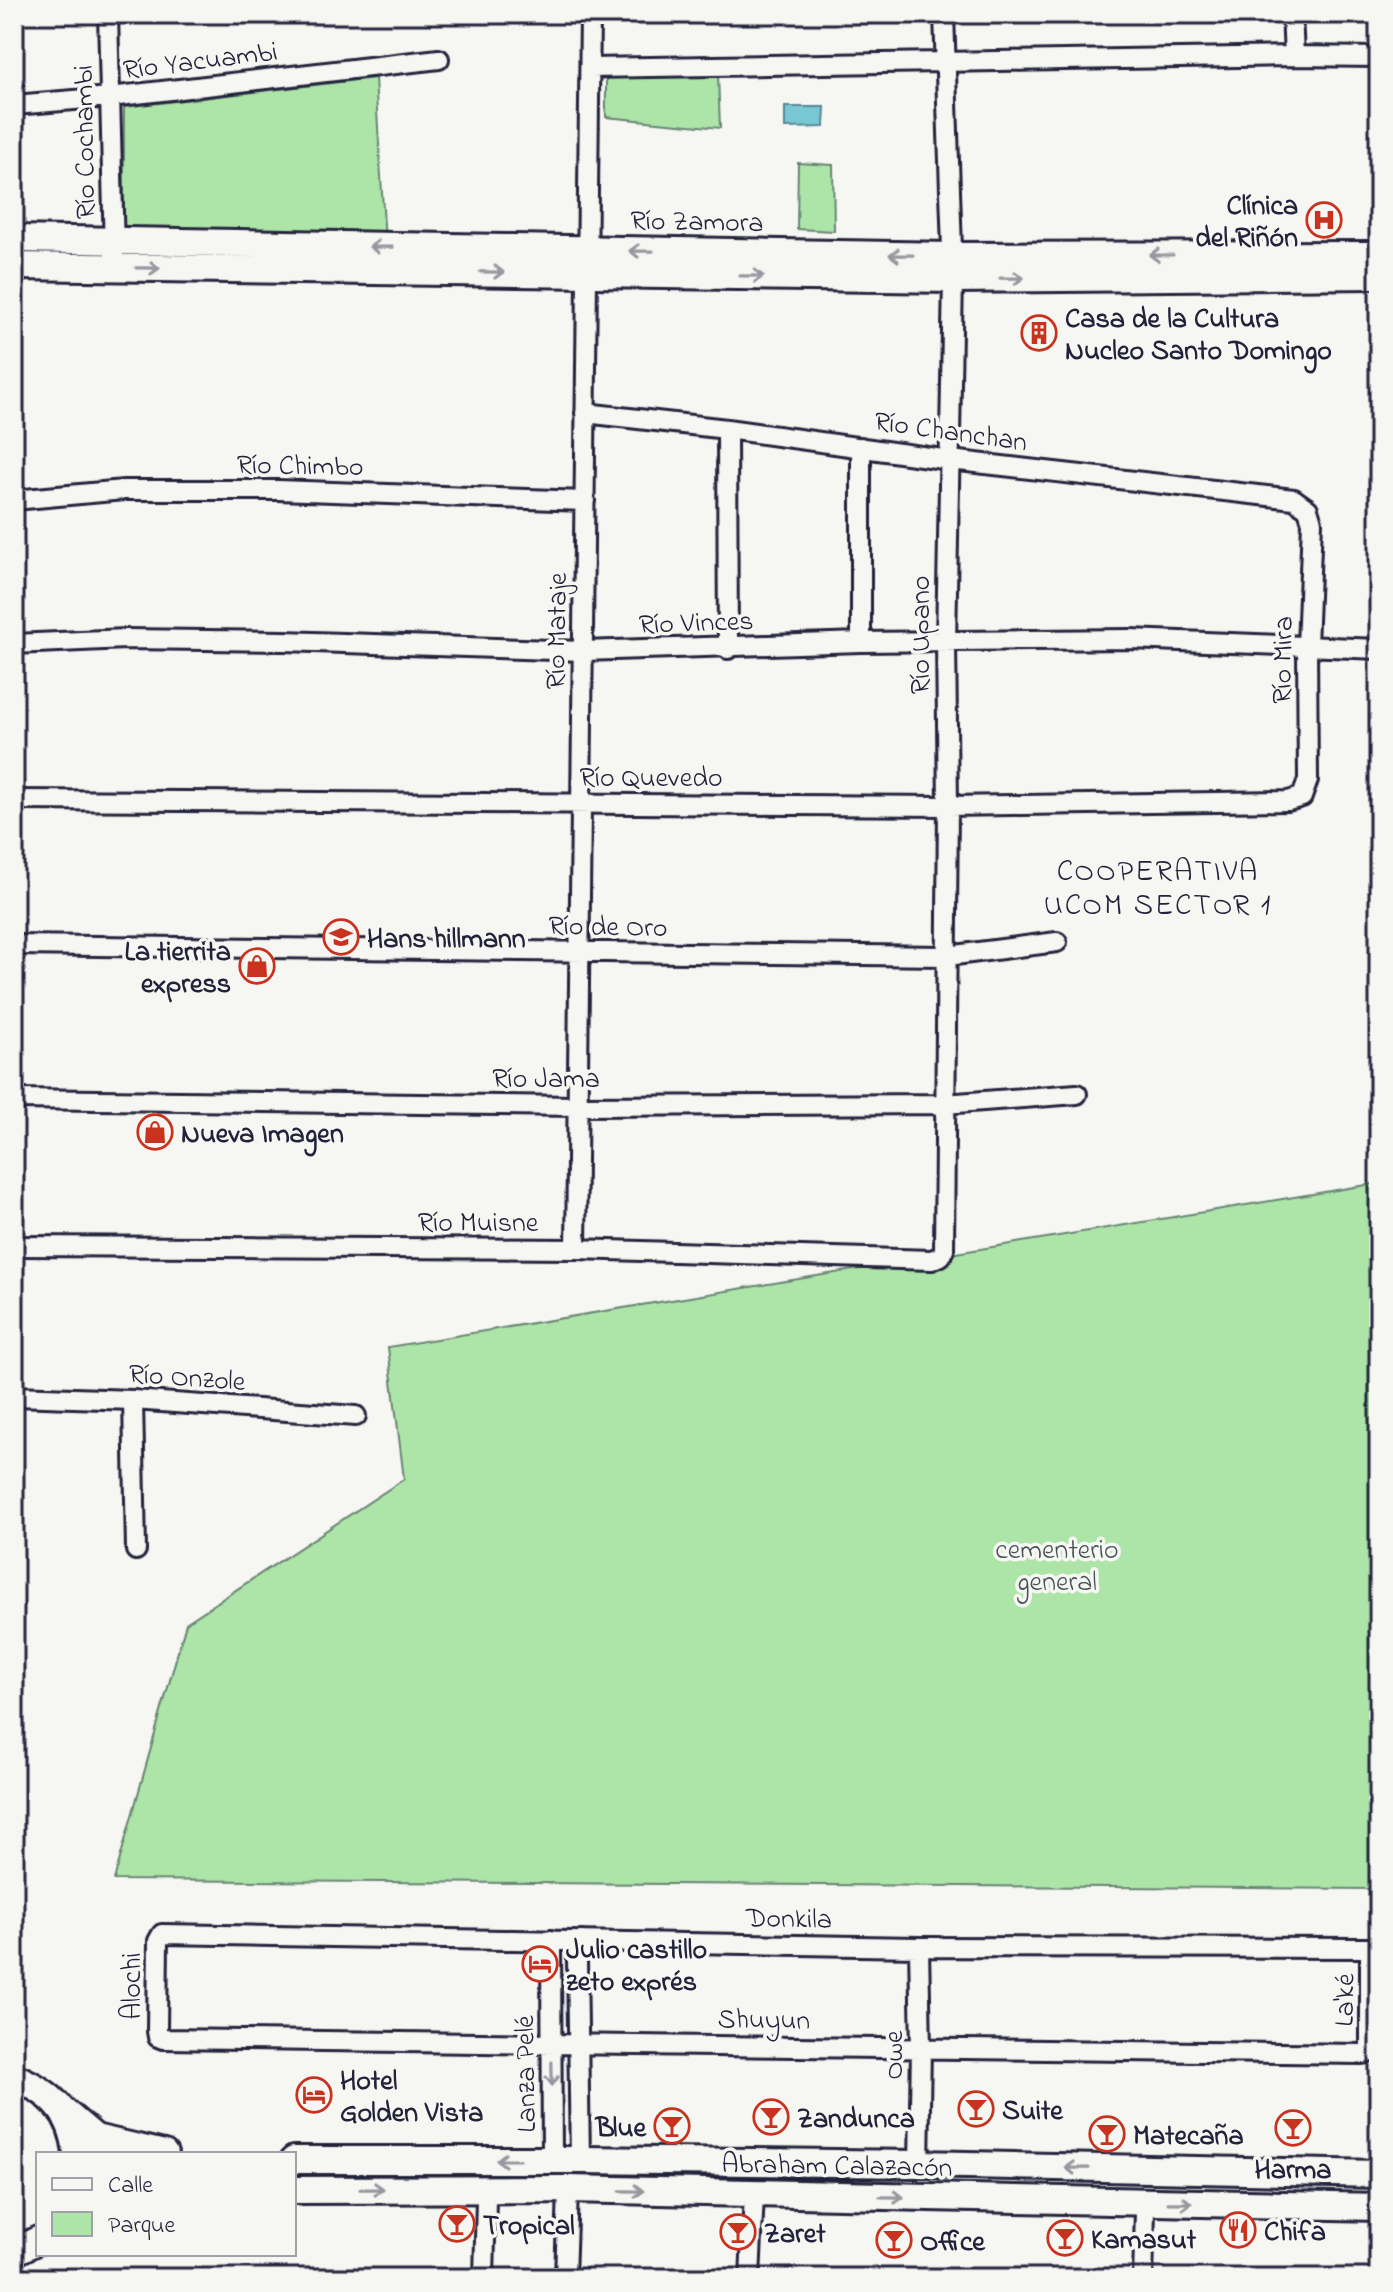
<svg xmlns="http://www.w3.org/2000/svg" width="1393" height="2292" font-family="'Indie Flower',sans-serif">
<style>
.green{fill:#ade5a9;stroke:#688472;stroke-width:2}
.water{fill:#78c8d3;stroke:#568696;stroke-width:2}
.lines{fill:none;stroke-linecap:round;stroke-linejoin:round}
.street-casing{stroke:#22223b;stroke-width:24}
.secondary-casing{stroke:#22223b;stroke-width:32}
.street{stroke:#f6f6f2;stroke-width:18}
.secondary{stroke:#f6f6f2;stroke-width:26}
.oneway{stroke:#9797a0}
.labels{text-anchor:middle;stroke-width:7;stroke-linejoin:round;paint-order:stroke}
.street-label{font-size:28px;fill:#22223b;stroke:#f6f6f2}
.poi-label{font-size:28px;font-weight:bold;fill:#22223b;stroke:#f6f6f2;text-anchor:start}
.park-label{font-size:28px;fill:#455356;stroke:#f6f6f2}
.neighbourhood-label{font-size:30px;letter-spacing:2px;fill:#22223b;stroke:#f6f6f2}
</style>
<rect width="100%" height="100%" fill="#f6f6f2"/>
<filter id="ink" filterUnits="userSpaceOnUse"><feTurbulence type="fractalNoise" baseFrequency=".0125" numOctaves="2"/><feDisplacementMap in="SourceGraphic" scale="16" xChannelSelector="R" yChannelSelector="G"/><feConvolveMatrix kernelMatrix="1 2 1 2 8 2 1 2 1" color-interpolation-filters="sRGB"/></filter>
<g filter="url(#ink)">
<path class="green" d="M606 71 718 74 720 128 606 117Z
M375 78 385 242 124 236V107Z
M798 163 833 165 834 231 797 229Z
M1379 1183V1889L114 1880 186 1623 404 1479 388 1347Z"/>
<path class="water" d="M785 107H825L824 127 785 128Z"/>
<g class="lines">
<defs>
<path id="street" d="M108 14 114 253
M1292 14 1294 56
M590 68 1294 56 1379 57
M14 105 110 97 439 59
M727 429 728 649
M14 500 124 490H278L585 501
M861 642V447
M14 644 126 639 283 641 583 651 861 642 1130 639 1379 649
M14 800 948 806 1288 801 1302 797 1308 780 1307 646 1312 522 1308 509 1294 499 950 460 727 429 585 413
M14 945 947 956 1057 942
M14 1099 577 1106 944 1104 1077 1094
M14 1246 576 1249 932 1260 941 1256 944 1250 948 806 946 642 953 279 944 14
M576 1249 590 14
M14 1396 133 1400 356 1416
M133 1400 136 1550
M162 1934 919 1947 1370 1948V2046L1368 2053 1362 2054 163 2039 158 2037 157 2031 158 1941Z
M551 1940 552 2160
M580 2160 577 1961 582 1941
M919 2164 921 2049 919 1947
M484 2278 486 2199
M565 2278 568 2189
M750 2278 754 2194
M1143 2278 1145 2212"/>
<path id="secondary" d="M14 239 952 256 1379 255
M14 266 953 279 1379 275
M14 2077C51 2092 73 2112 77 2154
M63 2111 95 2138 164 2154
M294 2160H580L919 2164 1379 2174
M294 2190 568 2189 1379 2207
M14 2252 38 2240"/>
</defs>
<use href="#street" class="street-casing"/>
<use href="#secondary" class="secondary-casing"/>
<use href="#street" class="street"/>
<use href="#secondary" class="secondary"/>
</g>
<defs><path id="oneway-shaft" d="M-6 0H5M1.5-3L5.5 0L1.5 3" fill="none" stroke-width="1.6" stroke-linecap="round" stroke-linejoin="round" transform="scale(2)"/></defs>
<g class="oneway">
<use href="#oneway-shaft" transform="translate(381 247) rotate(-179)"/>
<use href="#oneway-shaft" transform="translate(641 251) rotate(-179)"/>
<use href="#oneway-shaft" transform="translate(901 255) rotate(-179)"/>
<use href="#oneway-shaft" transform="translate(1161 255) rotate(180)"/>
<use href="#oneway-shaft" transform="translate(148 268) rotate(1)"/>
<use href="#oneway-shaft" transform="translate(492 272) rotate(1)"/>
<use href="#oneway-shaft" transform="translate(752 276) rotate(1)"/>
<use href="#oneway-shaft" transform="translate(1012 278) rotate(-1)"/>
<use href="#oneway-shaft" transform="translate(552 2074) rotate(89)"/>
<use href="#oneway-shaft" transform="translate(508 2160) rotate(180)"/>
<use href="#oneway-shaft" transform="translate(1077 2168) rotate(-179)"/>
<use href="#oneway-shaft" transform="translate(372 2189) rotate(-1)"/>
<use href="#oneway-shaft" transform="translate(632 2191) rotate(1)"/>
<use href="#oneway-shaft" transform="translate(892 2197) rotate(1)"/>
<use href="#oneway-shaft" transform="translate(1180 2203) rotate(1)"/>
</g>
</g>
<defs>
<symbol id="hospital-ring" viewBox="-11 -11 22 22"><circle r="9.5" fill="#f6f6f2" stroke="#c8321e" stroke-width="1.5"/><path d="M-5-5h3v3.5h4V-5h3V5h-3V1.5h-4V5h-3Z" fill="#c8321e"/></symbol>
<symbol id="building-ring" viewBox="-11 -11 22 22"><circle r="9.5" fill="#f6f6f2" stroke="#c8321e" stroke-width="1.5"/><path d="M-4-6H4V6H1V3H-1V6H-4ZM-2.5-4.3h1.7v1.8h-1.7ZM.8-4.3h1.7v1.8H.8ZM-2.5-1h1.7V.8h-1.7ZM.8-1h1.7V.8H.8Z" fill="#c8321e"/></symbol>
<symbol id="school-ring" viewBox="-11 -11 22 22"><circle r="9.5" fill="#f6f6f2" stroke="#c8321e" stroke-width="1.5"/><path d="M0-5L7-2L0 1L-7-2ZM-4 1L0 2.5L4 1V4Q0 6-4 4Z" fill="#c8321e"/></symbol>
<symbol id="shop-ring" viewBox="-11 -11 22 22"><circle r="9.5" fill="#f6f6f2" stroke="#c8321e" stroke-width="1.5"/><path d="M-5-2.5h2.3a2.7 3.5 0 0 1 5.4 0H5L5.5 6h-11ZM-1.5-2.5h3a1.5 2.3 0 0 0-3 0Z" fill="#c8321e"/></symbol>
<symbol id="hotel-ring" viewBox="-11 -11 22 22"><circle r="9.5" fill="#f6f6f2" stroke="#c8321e" stroke-width="1.5"/><path d="M-6-4.5h1.5V1H6V5H4.5V3h-9V5H-6ZM-4 0a1.8 1.8 0 1 1 3.6 0ZM.5 0V-2.5h3Q6-2.5 6 0Z" fill="#c8321e"/></symbol>
<symbol id="bar-ring" viewBox="-11 -11 22 22"><circle r="9.5" fill="#f6f6f2" stroke="#c8321e" stroke-width="1.5"/><path d="M-6-5H6L.8 .8V4.5H3.5V6h-7V4.5H-.8V.8Z" fill="#c8321e"/></symbol>
<symbol id="restaurant-ring" viewBox="-11 -11 22 22"><circle r="9.5" fill="#f6f6f2" stroke="#c8321e" stroke-width="1.5"/><path d="M-5-6h1v4h1v-4h1v4h1v-4h1v5L-1.5 .5V6h-2V.5L-5-1ZM5-6V6H3V1.5H1.5Q1.5-4 5-6Z" fill="#c8321e"/></symbol>
</defs>
<g fill-rule="evenodd">
<use href="#hospital-ring" x="1304" y="200" width="40" height="40"/>
<use href="#building-ring" x="1019" y="313" width="40" height="40"/>
<use href="#school-ring" x="321" y="917" width="40" height="40"/>
<use href="#shop-ring" x="237" y="946" width="40" height="40"/>
<use href="#shop-ring" x="135" y="1112" width="40" height="40"/>
<use href="#hotel-ring" x="520" y="1944" width="40" height="40"/>
<use href="#hotel-ring" x="294" y="2075" width="40" height="40"/>
<use href="#bar-ring" x="956" y="2089" width="40" height="40"/>
<use href="#bar-ring" x="751" y="2097" width="40" height="40"/>
<use href="#bar-ring" x="652" y="2106" width="40" height="40"/>
<use href="#bar-ring" x="1273" y="2108" width="40" height="40"/>
<use href="#bar-ring" x="1087" y="2114" width="40" height="40"/>
<use href="#bar-ring" x="437" y="2204" width="40" height="40"/>
<use href="#restaurant-ring" x="1218" y="2210" width="40" height="40"/>
<use href="#bar-ring" x="718" y="2212" width="40" height="40"/>
<use href="#bar-ring" x="1045" y="2218" width="40" height="40"/>
<use href="#bar-ring" x="874" y="2220" width="40" height="40"/>
</g>
<g class="labels">
<g class="street-label">
<text transform="translate(200 59) rotate(-7)" y="10">Río Yacuambi</text>
<text transform="translate(83 142) rotate(-91)" y="10">Río Cochambi</text>
<text transform="translate(697 220) rotate(1)" y="10">Río Zamora</text>
<text transform="translate(951 430) rotate(8)" y="10">Río Chanchan</text>
<text transform="translate(300 464) rotate(1)" y="10">Río Chimbo</text>
<text transform="translate(696 621) rotate(-2)" y="10">Río Vinces</text>
<text transform="translate(555 631) rotate(-89)" y="10">Río Mataje</text>
<text transform="translate(919 635) rotate(-90)" y="10">Río Upano</text>
<text transform="translate(1281 660) rotate(-89)" y="10">Río Mira</text>
<text x="651" y="786">Río Quevedo</text>
<text transform="translate(608 925) rotate(1)" y="10">Río de Oro</text>
<text x="546" y="1087">Río Jama</text>
<text x="478" y="1231">Río Muisne</text>
<text transform="translate(187 1376) rotate(4)" y="10">Río Onzole</text>
<text transform="translate(789 1917) rotate(1)" y="10">Donkila</text>
<text transform="translate(130 1986) rotate(-90)" y="10">Alochi</text>
<text transform="translate(1343 2000) rotate(-89)" y="10">La'ké</text>
<text transform="translate(764 2018) rotate(1)" y="10">Shuyun</text>
<text transform="translate(892 2055) rotate(-90)" y="10">Owe</text>
<text transform="translate(524 2074) rotate(-91)" y="10">Lanza Pelé</text>
<text transform="translate(837 2164) rotate(1)" y="10">Abraham Calazacón</text>
</g>
<g class="poi-label">
<text x="1298" y="214" text-anchor="end">Clínica<tspan x="1298" dy="32">del Riñón</tspan></text>
<text x="1065" y="327">Casa de la Cultura<tspan x="1065" dy="32">Nucleo Santo Domingo</tspan></text>
<text x="367" y="947">Hans hillmann</text>
<text x="231" y="960" text-anchor="end">La tierrita<tspan x="231" dy="32">express</tspan></text>
<text x="181" y="1142">Nueva Imagen</text>
<text x="566" y="1958">Julio castillo<tspan x="566" dy="32">zeto exprés</tspan></text>
<text x="340" y="2089">Hotel<tspan x="340" dy="32">Golden Vista</tspan></text>
<text x="1002" y="2119">Suite</text>
<text x="797" y="2127">Zandunca</text>
<text x="646" y="2136" text-anchor="end">Blue</text>
<text x="1133" y="2144">Matecaña</text>
<text x="1293" y="2178" text-anchor="middle">Harma</text>
<text x="483" y="2234">Tropical</text>
<text x="1264" y="2240">Chifa</text>
<text x="764" y="2242">Zaret</text>
<text x="1091" y="2248">Kamasut</text>
<text x="920" y="2250">Office</text>
</g>
<g class="park-label">
<text x="1057" y="1558">cementerio<tspan x="1057" dy="32">general</tspan></text>
</g>
<g class="neighbourhood-label">
<text x="1158" y="880">COOPERATIVA<tspan x="1158" dy="34">UCOM SECTOR 1</tspan></text>
</g>
</g>
<rect width="1393" height="2292" fill="none" stroke="#f6f6f2" stroke-width="48"/>
<rect x="24" y="24" width="1345" height="2244" fill="none" stroke="#22223b" stroke-width="3" filter="url(#ink)"/>
<rect x="36" y="2152" width="260" height="104" fill="#f6f6f2" stroke="#a1a1a9" stroke-width="2"/>
<rect x="52" y="2178" width="40" height="12" fill="#f6f6f2" stroke="#a1a1a9" stroke-width="2"/>
<text x="108" y="2192" font-size="24" fill="#22223b">Calle</text>
<rect x="52" y="2212" width="40" height="24" fill="#ade5a9" stroke="#a1a1a9" stroke-width="2"/>
<text x="108" y="2232" font-size="24" fill="#22223b">Parque</text>
</svg>
